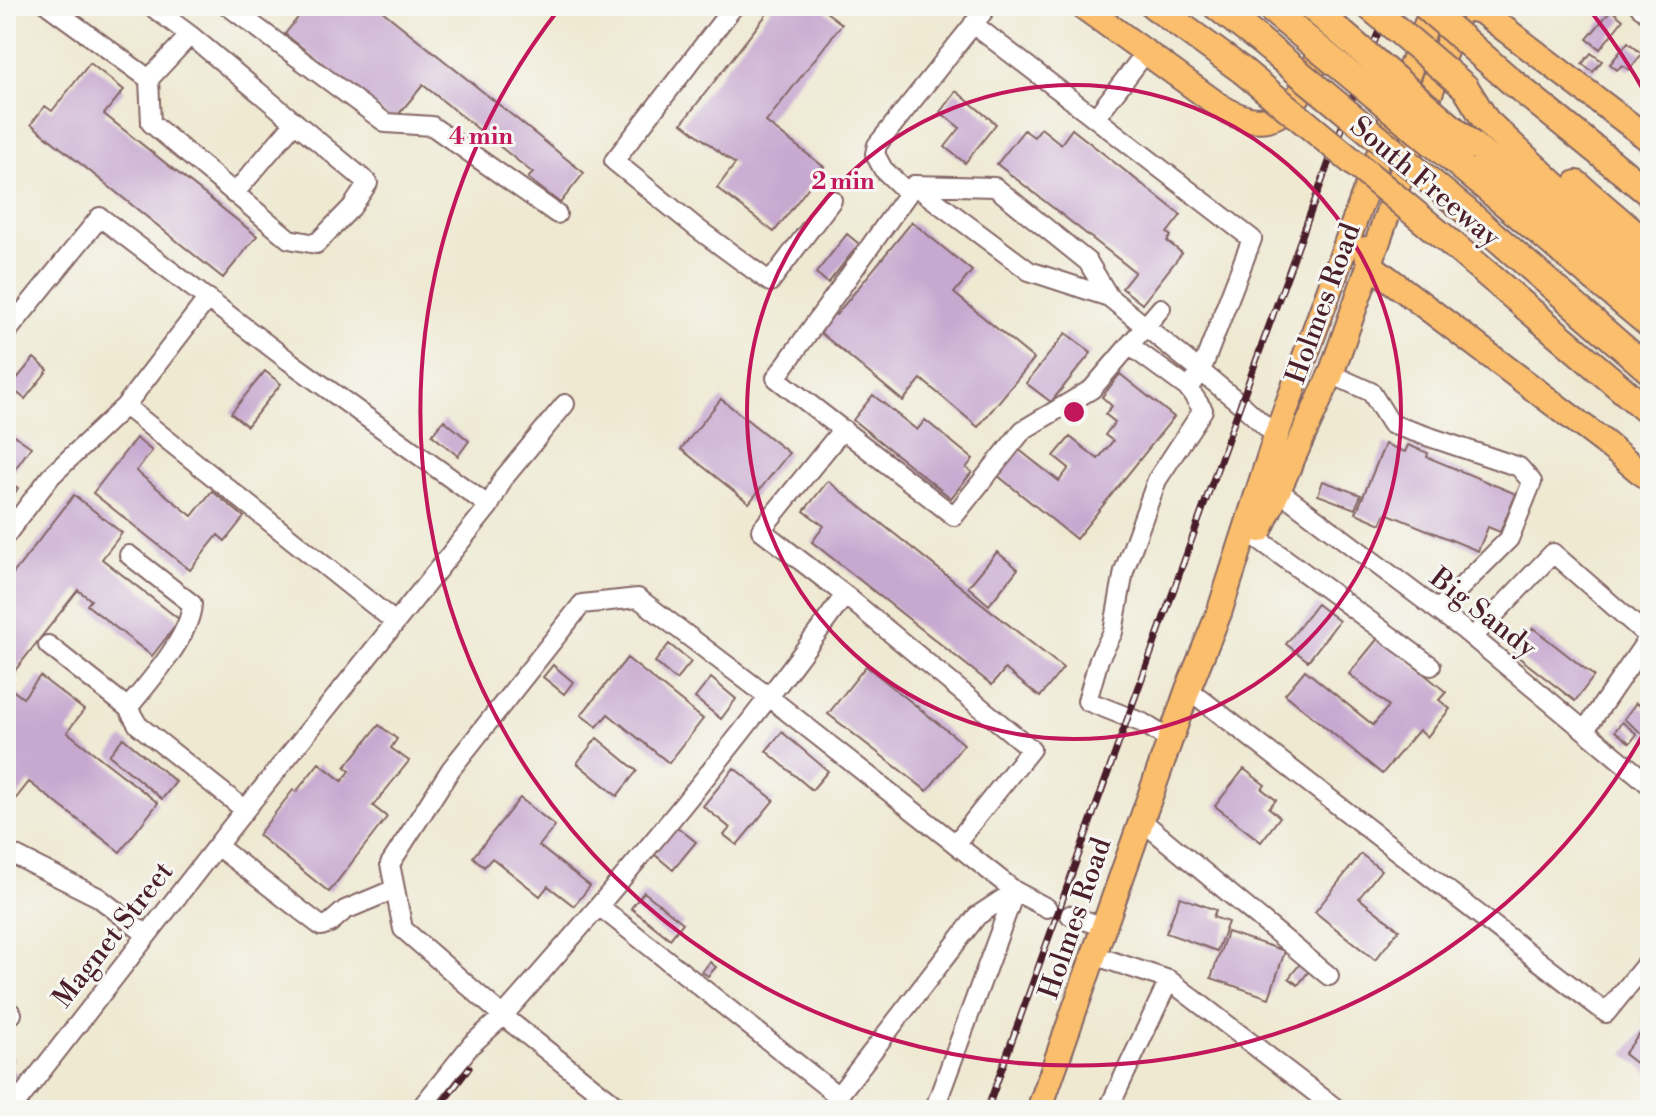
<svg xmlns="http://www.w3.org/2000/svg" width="1656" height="1116" font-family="'Libre Bodoni',serif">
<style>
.building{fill:#c7a9d0}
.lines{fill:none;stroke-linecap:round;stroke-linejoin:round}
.minor-casing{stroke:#846665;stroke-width:22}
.major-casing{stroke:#846665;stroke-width:28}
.highway-casing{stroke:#846665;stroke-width:30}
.minor{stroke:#fff;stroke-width:18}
.major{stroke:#fabe6d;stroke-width:24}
.highway{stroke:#fabe6d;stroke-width:26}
.rail-casing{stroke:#4a1f2b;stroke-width:7}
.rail{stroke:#f6f6f2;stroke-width:4;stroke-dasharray:12;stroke-linecap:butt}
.highway-bridge-casing{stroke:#846665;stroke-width:30;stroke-linecap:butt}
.highway-bridge{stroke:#fabe6d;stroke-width:26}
.ring{fill:none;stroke:#c2185b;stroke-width:4}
.labels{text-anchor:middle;stroke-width:6;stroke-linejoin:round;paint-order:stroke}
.street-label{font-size:28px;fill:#4a1f2b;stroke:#f6f6f2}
.centre{fill:#c2185b;stroke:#f6f6f2;stroke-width:4}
.ring-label{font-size:24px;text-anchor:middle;font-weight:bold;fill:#c2185b;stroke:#f6f6f2;stroke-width:6;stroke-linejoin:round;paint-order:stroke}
</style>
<rect width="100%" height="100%" fill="#f6f6f2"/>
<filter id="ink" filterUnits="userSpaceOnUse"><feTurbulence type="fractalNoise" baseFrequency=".0125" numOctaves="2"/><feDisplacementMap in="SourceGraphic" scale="16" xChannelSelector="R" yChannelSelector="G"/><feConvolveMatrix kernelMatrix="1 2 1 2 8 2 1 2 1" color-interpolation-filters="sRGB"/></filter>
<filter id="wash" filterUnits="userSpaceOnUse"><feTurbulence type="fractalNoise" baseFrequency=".006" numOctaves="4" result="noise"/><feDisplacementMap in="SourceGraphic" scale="32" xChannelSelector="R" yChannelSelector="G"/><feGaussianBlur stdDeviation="1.8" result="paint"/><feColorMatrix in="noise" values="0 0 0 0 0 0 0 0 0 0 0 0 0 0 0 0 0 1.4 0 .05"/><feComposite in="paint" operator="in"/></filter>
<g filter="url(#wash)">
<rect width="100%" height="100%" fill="#efe9d2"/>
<g id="blocks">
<path class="building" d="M307 6H376L584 173 560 203 528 178 533 173 423 85 393 121 285 34Z
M773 6H818L842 24 766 122 824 167 774 232 717 188 735 164 682 123Z
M1611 10 1623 20 1600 49 1587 39Z
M1628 42 1642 54 1629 70 1622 65 1617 70 1610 64Z
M1591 53 1602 61 1593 72 1582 64Z
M90 63 124 90 104 114 257 236 223 278 31 124 45 106 52 111Z
M956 91 996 124 965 163 945 147 960 128 940 112Z
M1041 128 1061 144 1072 129 1181 215 1167 233 1171 236 1167 241 1182 253 1142 304 1122 288 1135 272 997 164 1024 130 1034 137Z
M912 222 972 271 954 293 1034 359 978 427 921 379 903 401 816 329 831 311 836 315Z
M847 234 859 244 828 283 816 273Z
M1066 333 1091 353 1051 402 1026 383Z
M34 358 48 370 25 399 10 387Z
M265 371 281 384 247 426 231 413Z
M1120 374 1174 417 1076 539 997 475 1018 449 1059 481 1069 468 1054 456 1070 437 1098 459 1113 441 1105 435 1115 422 1105 414 1112 406 1102 397Z
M873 395 917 430 925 420 973 459 966 468 972 472 951 498 853 420Z
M721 399 789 453 749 503 681 449Z
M444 420 469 441 458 456 432 435Z
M8 431 31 447 7 480 18 488 11 499 6 496V434Z
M136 438 152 451 136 471 192 516 212 491 244 517 225 541 218 535 190 570 93 493Z
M1385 444 1405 452 1408 445 1428 453 1427 457 1516 494 1500 532 1488 527 1478 551 1386 513 1381 524 1356 513Z
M828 481 1063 668 1040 697 1005 669 992 685 812 542 824 526 804 511Z
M1323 481 1361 495 1355 509 1318 495Z
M74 495 122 533 102 559 180 620 152 656 87 605 91 600 78 590 6 682V583Z
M997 552 1018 569 989 605 968 587Z
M1317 604 1339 621 1308 661 1286 644Z
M1533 628 1594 676 1575 701 1513 653Z
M1379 637 1446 692 1439 700 1450 709 1427 737 1419 730 1382 774 1285 694 1305 670 1373 725 1389 706 1349 674Z
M669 644 691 662 676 680 655 662Z
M627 658 703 719 669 763 608 714 597 727 581 715Z
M553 665 573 682 564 694 543 677Z
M866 666 964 744 927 791 828 714Z
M40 676 84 710 67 732 158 803 120 852 29 782 6 811V685L23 698Z
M711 678 736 699 721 719 695 698Z
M1636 703 1650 714 1648 738 1624 719Z
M1622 722 1637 734 1630 743 1615 731Z
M379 725 397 739 391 748 409 761 373 806 387 817 329 892 258 835 293 790 296 792 319 763 342 781 350 771 345 767Z
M782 732 828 771 812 790 766 751Z
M123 738 176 782 162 799 109 755Z
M597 738 637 771 617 796 577 763Z
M734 768 774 800 737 845 724 835 730 828 703 806Z
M1244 769 1265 785 1262 789 1276 800 1269 808 1280 817 1261 842 1215 806Z
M520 798 555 826 539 846 590 886 574 906 548 886 540 896 492 858 484 867 473 857Z
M676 826 696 842 673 870 654 854Z
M1361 854 1381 870 1359 898 1399 930 1375 960 1315 912Z
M644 892 683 923 670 939 631 908Z
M1180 897 1216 910 1213 917 1228 922 1217 951 1166 933Z
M1227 932 1285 951 1269 998 1211 978Z
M1303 960 1312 967 1298 985 1289 978Z
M710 962 716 967 708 976 702 972Z
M1650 996V1074L1624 1054 1646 1026 1642 1021 1649 1012 1644 1005Z
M6 1052 14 1058 7 1066 17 1074 6 1087Z"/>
</g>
</g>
<g filter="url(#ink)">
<use href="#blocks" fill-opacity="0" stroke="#846665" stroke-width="2"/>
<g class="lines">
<defs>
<path id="minor" d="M49 6 149 79 151 123 289 239 316 244 352 207 368 183 190 35 151 6
M228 6 386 123 432 126 557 214
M734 6 614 161 698 229 770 282 832 200
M1639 6 1650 15
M973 24 1252 239 1201 371 1189 389
M149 79 190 35
M1096 117 1146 52
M914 185 776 378 954 516 1023 430 1092 389 1161 308
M914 185 995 187 1088 262 1109 297 1241 404 1276 436
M914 185 1029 271 1109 297
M908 193 883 169 875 154 877 145 988 6
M234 194 295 122
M6 333 100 217 289 361 489 506 233 825 11 1110
M1129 345 1189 389 1203 410 1157 480 1124 571 1113 632 1099 659 1087 701 1143 723 1170 740
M1331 374 1371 392 1391 424 1519 467 1532 482 1509 539 1438 610
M125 406 395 622
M843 429 761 530 845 595 1031 749 955 844
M1278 490 1464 630 1650 785
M489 506 503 479 565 404
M6 535 51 476 125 406 208 298
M1257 538 1431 666
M1473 637 1553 553 1649 637 1585 730
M48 645 128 708 138 725 245 810
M1188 689 1606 1013 1650 959
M128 708C148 683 190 637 192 604L129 555
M1141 820 1329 976
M217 846 321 926 330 923 345 910 395 889
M6 851 98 897 147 935
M599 906 838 1096 977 916 1015 891
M1070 915 1103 927
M1093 955 1169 980
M6 1009 12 1014
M419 1110 471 1045 503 1016C624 879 738 743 845 595
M622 1110 503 1016 403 929 390 864 451 769 582 604 638 598 770 698 1015 891 1047 908
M934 1110 1015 891
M1108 1110 1169 980 1338 1110"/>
<path id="major" d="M1082 6 1217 104C1296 158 1315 61 1336 6
M1454 6 1481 11 1650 140
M1366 249 1369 264 1604 442 1650 480
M1260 530 1331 374 1461 6
M1039 1110 1188 689 1219 613 1276 436 1433 6"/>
<path id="highway" d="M1154 6 1243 71
M1216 6 1258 39
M1511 81 1650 194
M1465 87 1486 121 1650 275
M1472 145 1650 297
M1464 169 1650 325
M1577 184 1650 247
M1466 211 1650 371
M1452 244 1650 413"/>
</defs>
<use href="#minor" class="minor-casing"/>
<use href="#major" class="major-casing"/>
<use href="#highway" class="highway-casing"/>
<use href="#minor" class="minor"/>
<use href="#major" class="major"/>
<use href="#highway" class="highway"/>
<defs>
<path id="rail" d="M437 1110 469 1068
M987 1110 1244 394 1359 80 1389 6"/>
</defs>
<use href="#rail" class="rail-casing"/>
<use href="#rail" class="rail"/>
<defs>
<path id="highway-bridge" d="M1267 6 1464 169
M1310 6 1472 145
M1369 6 1465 87
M1425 6 1511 81
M1258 39 1466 211
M1243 71 1452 244"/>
</defs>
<use href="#highway-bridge" class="highway-bridge-casing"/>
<use href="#highway-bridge" class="highway-bridge"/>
</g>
</g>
<g class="ring">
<circle cx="1074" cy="412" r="327"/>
<path d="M1649 724A654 654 0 1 1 559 9M1589 9A654 654 0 0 1 1649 100"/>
</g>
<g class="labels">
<g class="street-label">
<text transform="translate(1426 181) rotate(40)" y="10">South Freeway</text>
<text transform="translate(1322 303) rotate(-70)" y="10">Holmes Road</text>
<text transform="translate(1484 612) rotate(38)" y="10">Big Sandy</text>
<text transform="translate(1074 918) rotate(-71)" y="10">Holmes Road</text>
<text transform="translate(112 934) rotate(-52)" y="10">Magnet Street</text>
</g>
</g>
<circle cx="1074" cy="412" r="12" class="centre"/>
<g class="ring-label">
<text x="481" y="144">4 min</text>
<text x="843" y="189">2 min</text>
</g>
<rect width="1656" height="1116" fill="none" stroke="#f6f6f2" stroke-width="32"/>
</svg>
